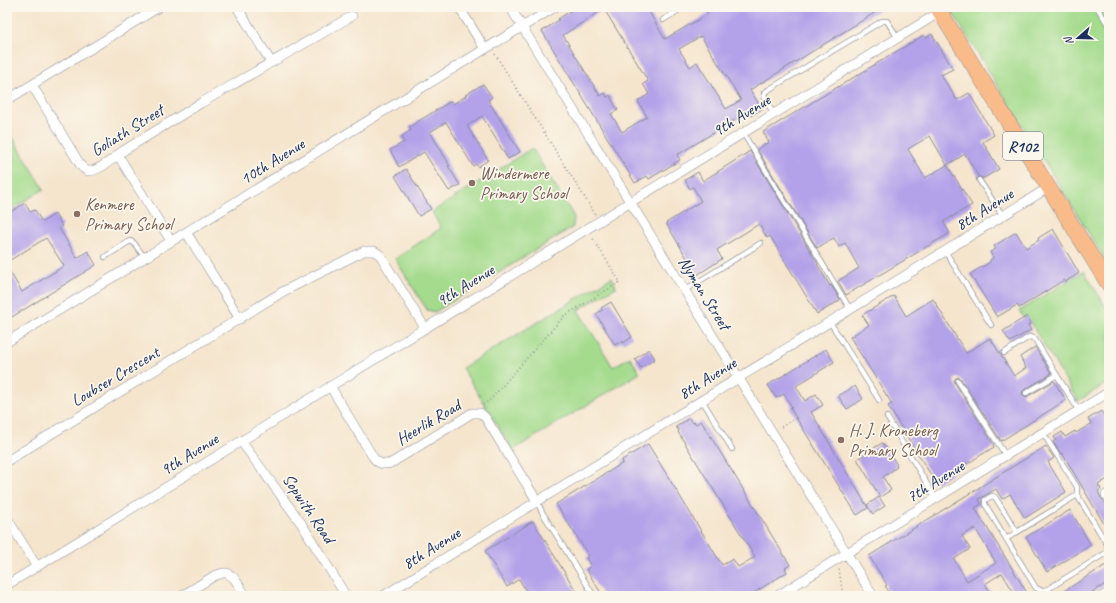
<svg xmlns="http://www.w3.org/2000/svg" width="1116" height="603" font-family="Caveat,sans-serif">
<style>
.green{fill:#a4db8d;stroke:#608576}
.building{fill:#b3a2e9;fill-rule:evenodd}
.lines{fill:none;stroke-linecap:round;stroke-linejoin:round}
.lane-casing{stroke:#888a96;stroke-width:6}
.street-casing{stroke:#888a96;stroke-width:10}
.primary-casing{stroke:#888a96;stroke-width:16}
.path{stroke:#888a96;stroke-width:1.5;stroke-dasharray:1 3;stroke-linecap:butt}
.lane{stroke:#fff;stroke-width:4.5}
.street{stroke:#fff;stroke-width:9}
.primary{stroke:#fabb8b;stroke-width:15}
.education-dot{fill:#8d6e63;stroke:#fbf7ec;stroke-width:1.5}
.labels{text-anchor:middle;stroke-width:3.5;stroke-linejoin:round;paint-order:stroke}
.shield{fill:#fbf7ec;stroke:#5e6b89;stroke-width:1}
.shield-label{font-size:16px;font-weight:bold;fill:#1b2f5e}
.street-label{font-size:17px;fill:#1b2f5e;stroke:#fbf7ec}
.education-label{font-size:17px;fill:#785e54;stroke:#fbf7ec;text-anchor:start}
</style>
<rect width="100%" height="100%" fill="#fbf7ec"/>
<filter id="ink" filterUnits="userSpaceOnUse"><feTurbulence type="fractalNoise" baseFrequency=".025" numOctaves="2"/><feDisplacementMap in="SourceGraphic" scale="8" xChannelSelector="R" yChannelSelector="G"/><feConvolveMatrix kernelMatrix="1 2 1 2 8 2 1 2 1" color-interpolation-filters="sRGB"/></filter>
<filter id="wash" filterUnits="userSpaceOnUse"><feTurbulence type="fractalNoise" baseFrequency=".012" numOctaves="4" result="noise"/><feDisplacementMap in="SourceGraphic" scale="16" xChannelSelector="R" yChannelSelector="G"/><feGaussianBlur stdDeviation="0.9" result="paint"/><feColorMatrix in="noise" values="0 0 0 0 0 0 0 0 0 0 0 0 0 0 0 0 0 1.4 0 .05"/><feComposite in="paint" operator="in"/></filter>
<g filter="url(#wash)">
<rect width="100%" height="100%" fill="#f5e5cd"/>
<path class="green" d="M949 7H1109V266Z
M7 128 44 189 7 212Z
M532 148 574 217 573 227 435 312 427 310 395 259 441 228 432 212Z
M1084 271 1109 312V382L1078 401 1027 317 1024 318 1019 311Z
M612 277 616 287 578 310 613 367 630 357 640 373 513 450 462 368Z"/>
<g id="blocks">
<path class="building" d="M577 7H646L665 39 708 14 704 7H884L750 90 762 109 751 116 748 112 677 155 680 160 649 179 647 176 635 183 542 31 559 20 558 19ZM604 9 648 81 643 84 649 94 638 101 647 117 622 132 611 114 618 110 613 102 610 95 607 97 605 93 600 96 563 35ZM701 36 741 100 726 109 697 62 690 67 679 49Z
M932 34 953 69 941 75 957 100 969 93 994 135 983 142 999 169 984 178H982L978 176 965 154 947 165 972 205 943 222 950 233 846 295 838 281 859 268 845 243 839 247 834 238 817 248 757 149 769 142 763 132 924 35 926 38ZM930 136 947 165 925 178 908 149Z
M483 84 492 97 488 100 520 152 508 159 482 116 467 126 488 160 478 167 476 164 473 166 446 122 430 132 448 162H447L450 166H448L460 185 449 191 424 152 399 167 390 150 404 142 401 137 411 130 409 127 451 101 453 104 466 96 465 95Z
M750 151 818 264H817L830 286 831 285 840 299 839 300V301L817 314 770 236 767 238 759 224 717 250 722 259 697 275 666 223 701 201 693 187 690 189 685 180 698 172 703 181Z
M406 169 431 209 419 216 395 176Z
M25 203 30 212 35 210 42 222 55 214 62 226 59 228 77 258 88 251 96 265 7 320V267L22 292 64 266 46 238 7 262V214Z
M1053 229 1079 273 1065 282 1064 280 1019 308 1017 305 997 317 970 274 990 262V260L993 258 990 252 996 249 994 246 1016 232 1026 248 1039 240 1038 238Z
M894 296 906 316 933 299 966 353 990 338 1014 376 1026 368 1020 357 1035 347 1051 373V374L1024 390 1022 393 1023 395 1026 397 1028 396 1054 381 1066 400 1001 441 961 379 958 377 956 378 954 381 955 383 994 445H993L994 447 936 483 888 406 892 404 850 337 869 325 862 315Z
M611 302 632 337 623 343 622 341 615 345 596 314 602 310 601 308Z
M1027 316 1031 324 1028 325 1031 330 1010 342 1003 331Z
M649 349 655 359 641 368 635 359Z
M826 349 834 362 796 386 805 401 816 394 823 405 811 412 868 508 857 515 790 408 792 407 784 394 776 398 768 385Z
M855 386 863 399 847 409 838 396Z
M1101 411 1109 423V478L1098 485 1101 489 1098 491 1101 498 1104 501 1109 509V532L1062 453 1061 454 1053 442 1056 440 1054 437 1062 432 1065 437 1075 431 1076 433 1091 424 1088 419Z
M689 418 692 423 694 422 696 424 701 421 790 565 785 568 787 572 749 596H603L586 569 591 566 586 558 589 556 556 504 623 463 622 460 648 444 722 565 733 559 738 567 755 557 678 432 679 431 676 427Z
M882 443 885 447H886L897 465 896 466 897 467 883 477 891 490 880 497 857 459Z
M1046 446 1054 458 1048 462 1066 492 1025 518 1010 494 1002 499 996 489 979 499 981 504 975 508 1029 596H1016L1002 573 985 584 993 596H892L885 586 887 585 869 556ZM975 528 996 563 967 581 954 559 970 549 962 536Z
M879 497 885 506 873 514 867 505Z
M1070 510 1091 545 1047 572 1026 537Z
M533 521 579 596H529L519 579 507 587 485 551Z
M1109 563V582L1086 596H1056Z"/>
</g>
</g>
<g filter="url(#ink)">
<use href="#blocks" fill-opacity="0" stroke="#888a96" stroke-width="1"/>
<g class="lines">
<defs>
<path id="lane" d="M672 7 675 12
M1097 7 1109 26
M663 20 679 10 681 7
M774 114 765 99 764 93 768 90 882 21H887L898 38
M743 133 850 309
M979 180 1003 216
M945 251 991 325
M105 257 130 241 134 243 145 258
M685 290 761 243
M830 322 879 400
M1004 353 1029 337 1034 338 1079 411
M958 381 1006 456
M1026 393 1057 375
M702 400 732 449
M887 417 936 499
M537 501 542 512 594 596
M1017 532 995 497 992 496 985 500V504L1036 588 1042 591 1048 589 1106 553 1108 550 1107 544 1077 495V487L1043 433
M1006 539 1077 495"/>
<path id="street" d="M237 7 271 62
M459 7 485 49
M510 7 873 596
M32 85 81 166C84 169 86 171 89 171 97 172 117 156 123 151L201 103 352 16
M7 100 159 7
M118 155 171 241
M186 232 240 319
M7 342 485 49 522 27 555 7
M330 386 373 457C378 464 385 466 393 462L472 413H480L485 417 537 501
M241 441 301 523 346 596
M7 461 284 291 364 251H374L380 255 425 328
M1106 495 1109 493
M7 518 37 567
M7 585 940 12
M182 596 214 576 223 573H227L234 578 246 596
M383 596 1048 188
M777 596 1109 392
M1103 596 1109 593"/>
<path id="primary" d="M937 7 1109 285"/>
</defs>
<use href="#lane" class="lane-casing"/>
<use href="#street" class="street-casing"/>
<use href="#primary" class="primary-casing"/>
<path class="path" d="M495 54 595 214
M483 405 490 400 564 316 620 282 592 237
M781 427 796 418
M839 569 843 596"/>
<use href="#lane" class="lane"/>
<use href="#street" class="street"/>
<use href="#primary" class="primary"/>
</g>
</g>
<g class="education-dot">
<circle cx="472" cy="183" r="4"/>
<circle cx="77" cy="214" r="4"/>
<circle cx="841" cy="440" r="4"/>
</g>
<g class="labels">
<rect class="shield" x="1003" y="132" width="40" height="28" rx="3"/>
<g class="shield-label">
<text x="1023" y="152">R102</text>
</g>
<g class="street-label">
<text transform="translate(741 115) rotate(-32)" y="6">9th Avenue</text>
<text transform="translate(127 130) rotate(-32)" y="6">Goliath Street</text>
<text transform="translate(272 161) rotate(-32)" y="6">10th Avenue</text>
<text transform="translate(984 209) rotate(-32)" y="6">8th Avenue</text>
<text transform="translate(465 285) rotate(-32)" y="6">9th Avenue</text>
<text transform="translate(705 293) rotate(58)" y="6">Nyman Street</text>
<text transform="translate(115 376) rotate(-31)" y="6">Loubser Crescent</text>
<text transform="translate(707 378) rotate(-32)" y="6">8th Avenue</text>
<text transform="translate(428 422) rotate(-31)" y="6">Heerlik Road</text>
<text transform="translate(189 454) rotate(-32)" y="6">9th Avenue</text>
<text transform="translate(935 481) rotate(-32)" y="6">7th Avenue</text>
<text transform="translate(309 508) rotate(56)" y="6">Sopwith Road</text>
<text transform="translate(431 548) rotate(-32)" y="6">8th Avenue</text>
</g>
<g class="education-label">
<text x="480" y="179">Windermere<tspan x="480" dy="20">Primary School</tspan></text>
<text x="85" y="210">Kenmere<tspan x="85" dy="20">Primary School</tspan></text>
<text x="849" y="436">H. J. Kroneberg<tspan x="849" dy="20">Primary School</tspan></text>
</g>
</g>
<rect width="1116" height="603" fill="none" stroke="#fbf7ec" stroke-width="24"/>
<g transform="translate(1078 38) rotate(250)" stroke="#fbf7ec" stroke-width="3" paint-order="stroke">
<path d="M0-3L7 15L0 10L-7 15Z" fill="#1b2f5e"/>
<text y="-6" font-size="11" font-weight="bold" text-anchor="middle" fill="#1b2f5e">N</text>
</g>
</svg>
